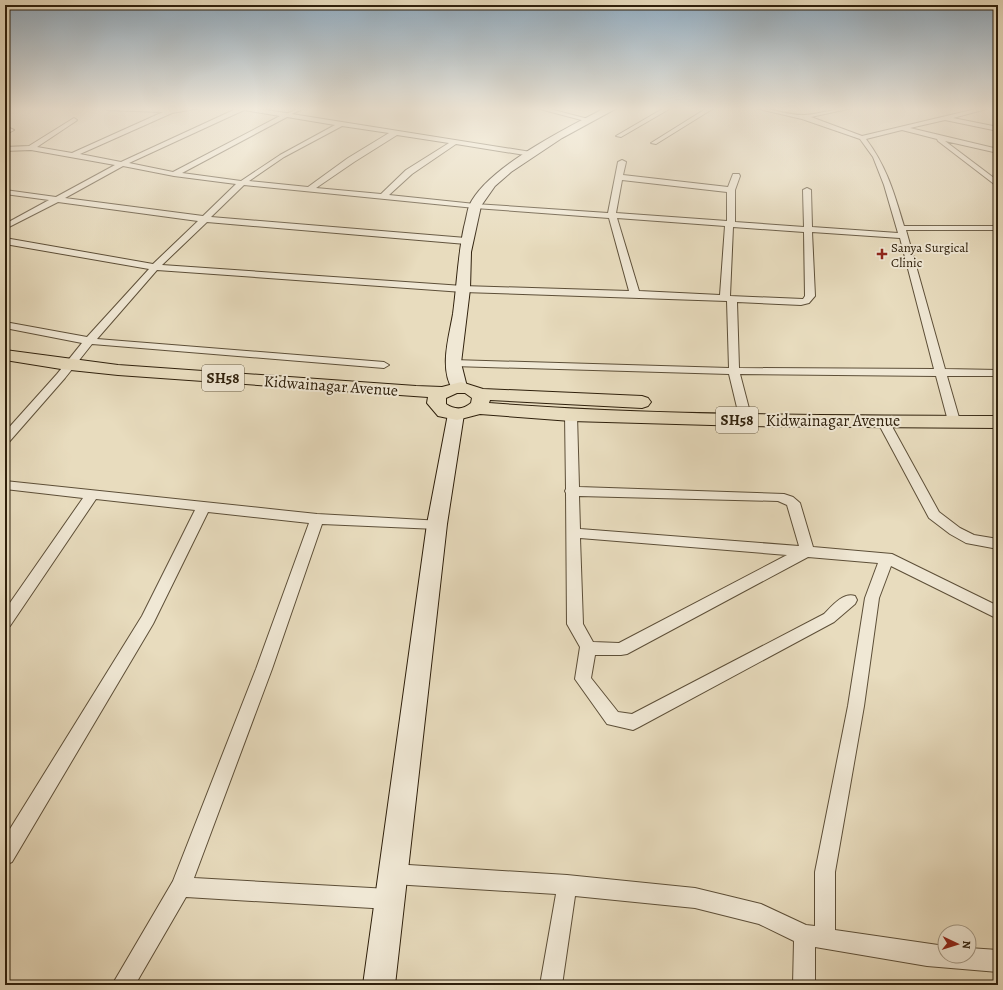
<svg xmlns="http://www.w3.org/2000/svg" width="1003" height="990" font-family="Alegreya,serif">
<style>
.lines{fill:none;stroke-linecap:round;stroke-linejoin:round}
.lane-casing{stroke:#5d4f38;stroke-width:2}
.street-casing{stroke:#5d4f38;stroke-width:2}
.secondary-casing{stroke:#2f200c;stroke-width:2}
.primary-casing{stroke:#2f200c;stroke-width:2}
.lane{fill:#f0e8d5;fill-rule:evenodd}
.street{fill:#f0e8d5;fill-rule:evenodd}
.secondary{fill:#f0e8d5;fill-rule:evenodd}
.primary{fill:#e8dcbe;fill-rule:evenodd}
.poi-dot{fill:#8f2418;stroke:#f0e8d5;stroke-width:1.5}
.labels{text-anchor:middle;stroke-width:4;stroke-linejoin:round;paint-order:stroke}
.far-poi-label{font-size:13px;fill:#2f200c;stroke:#f0e8d5;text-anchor:start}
.shield{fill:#f0e8d5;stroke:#695c48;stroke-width:1}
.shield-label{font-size:15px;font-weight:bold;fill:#2f200c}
.street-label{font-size:16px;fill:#2f200c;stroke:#f0e8d5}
</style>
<rect width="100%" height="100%" fill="#e8dcbe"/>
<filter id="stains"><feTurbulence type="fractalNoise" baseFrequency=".005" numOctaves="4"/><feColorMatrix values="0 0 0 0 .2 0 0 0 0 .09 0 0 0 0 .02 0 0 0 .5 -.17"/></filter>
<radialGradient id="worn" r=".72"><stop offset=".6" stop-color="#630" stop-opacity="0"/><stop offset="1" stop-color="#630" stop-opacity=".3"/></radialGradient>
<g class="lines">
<defs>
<path id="lane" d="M300 108H305L287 116 284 115Z"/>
<path id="street" d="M104 108H200L172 113 80 154 121 162 238 108H254L531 152 535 154 531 156 456 144 412 174 389 195 475 204 608 213 618 162 622 160 626 162 623 175 728 187 733 174H739L740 176 735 190V222L804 227 803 190 807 188 811 190 812 227 898 233 884 185 873 157 860 139 802 119 755 108C771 108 790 116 805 115 821 114 836 108 852 108L811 117 862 136 980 108H990L953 118 998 127V131L945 120 910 128 998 149V153L945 141 998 181V187L938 141 937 139 902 130 866 139C887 167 894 193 904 226H998V230H906L945 369 998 370V376H947L960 421 954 425 948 421 936 376 740 374 752 420 746 424 740 420 729 374 453 366 448 363 453 360 729 368 727 301 463 292 157 270 97 339 384 362 389 365 384 368 92 344 65 378 9 442 5 443V432L57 374 82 343 5 328V322L87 337 149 269 5 244V238L153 264 198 221 58 202 5 229V224L49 200 5 194V190L56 197 115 165 31 150 5 151V147L29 146 74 118 77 120 76 121 37 147 72 153 163 112 107 110ZM244 110 280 116 173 172 129 163ZM287 117 335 125 280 155 241 181 182 173ZM342 126 389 133 348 158 308 187 249 181 284 157ZM397 135 449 143 406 170 381 194 316 188 354 162ZM123 166 174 176 236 184 203 216 65 198ZM622 180 727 192V221L616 213ZM244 185 475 208 609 218 629 291 463 286 162 265 207 222 466 244 470 241 466 238 211 217ZM617 218 725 226 720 295 639 291ZM733 227 804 232 805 296 803 299 730 296ZM812 232 900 238 934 369 739 368 737 302 801 305 809 303 815 296Z
M536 108H546L592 120 589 122Z
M664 108H671L621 137 616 136Z
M707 108H714L656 144 651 143Z
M5 126 14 130 5 135Z
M571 411 577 415 579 487 784 494 793 497 800 503 813 547 892 554 998 606V619L891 566 879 598 864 706 835 872V930L945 946V956H969V948L998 950V972L927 966 815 947V985H793L794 941 759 924 695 908 575 896 562 985H540L556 894 393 884 386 881 383 874 386 867 393 864 567 875 695 888 761 904 806 925 815 926V872L848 706 865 598 878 563 808 557 627 654 621 655H595L591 678 618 712 632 714 824 614C832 606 843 592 855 596L857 600 855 604 834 622 639 727 633 730 607 724 575 679 580 647 567 624 566 493 565 491 566 489 565 415ZM579 496 778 501 787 505 799 546 580 529ZM580 538 787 555 619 643 593 642 583 624Z
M883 417 889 421 939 512 960 528 974 535 998 539V549L966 543 950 534 929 518 877 421Z
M5 481 317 514 442 521 444 524 442 527 437 529 322 524 272 669 194 878 389 889 396 892 399 899 396 906 389 909 186 897 135 985H112L173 881 256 669 309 523 208 512 153 624 12 862 5 865V837L142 616 195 510 96 499 10 626 5 628V610L83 498 5 489Z"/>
<path id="secondary" d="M605 108H617L562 138 511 172 495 186 481 206 471 252 470 289 461 363 467 387 465 390 459 392 453 390C439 369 449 337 453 314 457 284 458 255 464 227 466 220 467 212 469 206 487 167 567 128 605 108Z
M456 409 462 410 464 414 447 524 395 985H363L427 524 448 414 450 410Z"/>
<path id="primary" d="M5 350 118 365 416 386 442 387 461 382 483 389 642 396 648 398 651 402 648 406 642 408 490 400 489 403C659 416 828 415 998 416V428L746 426 571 421 480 414 457 420 438 416 427 403 428 397 118 375 61 369 5 360ZM457 393H465L472 398 471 403C463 410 455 410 446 404V398Z"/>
</defs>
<use href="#lane" class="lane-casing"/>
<use href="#street" class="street-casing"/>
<use href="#secondary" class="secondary-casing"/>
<use href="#primary" class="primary-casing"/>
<use href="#lane" class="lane"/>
<use href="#street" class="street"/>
<use href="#secondary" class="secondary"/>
<use href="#primary" class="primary"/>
</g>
<linearGradient id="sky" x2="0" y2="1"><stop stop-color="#8faabf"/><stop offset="0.44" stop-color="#f5efe2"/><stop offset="1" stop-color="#f5efe2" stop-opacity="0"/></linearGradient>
<rect width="1003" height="247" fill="url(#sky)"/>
<path class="poi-dot" d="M880 248h4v4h4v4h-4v4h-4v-4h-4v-4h4z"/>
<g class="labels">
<g class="far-poi-label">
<text x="891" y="252">Sanya Surgical<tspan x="891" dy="15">Clinic</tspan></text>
</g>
<g class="shield">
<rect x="202" y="365" width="42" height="26" rx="3"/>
<rect x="716" y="407" width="42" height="26" rx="3"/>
</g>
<g class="shield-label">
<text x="223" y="383">SH58</text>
<text x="737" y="425">SH58</text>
</g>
<g class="street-label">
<text transform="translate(331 385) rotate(4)" y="6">Kidwainagar Avenue</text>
<text x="833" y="426">Kidwainagar Avenue</text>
</g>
</g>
<rect width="1003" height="990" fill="none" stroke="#e8dcbe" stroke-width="20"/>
<rect x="6" y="6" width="991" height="978" fill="none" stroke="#2f200c" stroke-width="2"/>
<rect x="10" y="10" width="983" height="970" fill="none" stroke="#2f200c"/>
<g transform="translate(957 944) rotate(94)"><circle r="19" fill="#f0e8d5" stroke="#a39885"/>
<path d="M0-3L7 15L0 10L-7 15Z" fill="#8f2418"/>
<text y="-6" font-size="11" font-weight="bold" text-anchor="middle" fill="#2f200c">N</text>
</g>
<rect width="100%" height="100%" filter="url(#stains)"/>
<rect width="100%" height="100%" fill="url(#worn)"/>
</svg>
